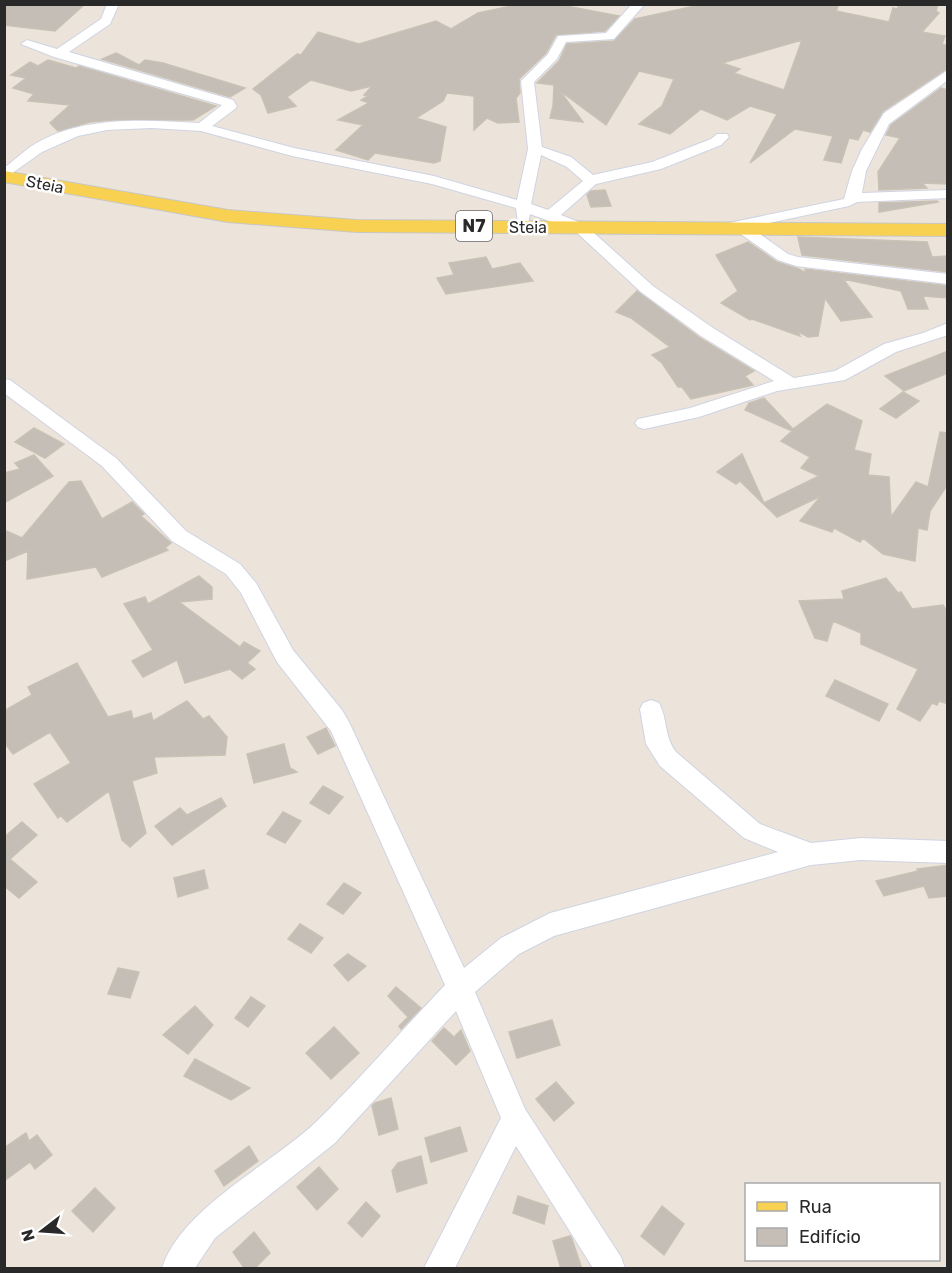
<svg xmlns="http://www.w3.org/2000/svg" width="952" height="1273" font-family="Rubik,sans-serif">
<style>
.building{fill:#c4beb6;stroke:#c8c1b4;stroke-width:1.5;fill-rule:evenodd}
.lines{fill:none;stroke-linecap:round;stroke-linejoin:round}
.minor-casing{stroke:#cfd3e3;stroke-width:2}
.major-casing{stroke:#c7c7c7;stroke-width:2}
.minor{fill:#fff;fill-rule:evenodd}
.major{fill:#f8d153;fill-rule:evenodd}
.labels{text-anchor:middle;stroke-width:5;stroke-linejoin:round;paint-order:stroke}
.far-street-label{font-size:16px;fill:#292929;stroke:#fff}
.shield{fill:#fff;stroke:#696969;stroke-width:1.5}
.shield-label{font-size:18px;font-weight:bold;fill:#292929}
</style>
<rect width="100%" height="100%" fill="#ece4da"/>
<path class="building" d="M4 4H85L55 31 4 25Z
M521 4H556L619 16 605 31 556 35 546 53 519 79 520 93 516 98 519 122 498 123 487 118 474 130V96L447 93 443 101 416 118 446 127 440 161 434 163 375 153 368 160 336 150 363 125 338 120 369 103 361 100 368 96 364 95 372 86 351 91 311 80 287 97 296 106 268 113 261 95 253 89 297 54 301 55 318 32 359 44 436 21 451 29 478 13Z
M704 4H839L836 11 889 22 893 8 897 9 900 4H938L936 11 939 13 922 32 945 36 942 44 948 46V68L883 111 870 132 863 130 858 140 849 138 841 163 824 160 833 136 795 129 750 163 777 114 750 106 727 120 701 109 670 134 639 124 662 106 674 79 639 71 606 125 560 91 583 122 550 118 553 106 554 85 537 83 559 61 567 44 614 41 635 19ZM802 40 784 90 734 73 740 69 722 63Z
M116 53 139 65 145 60 163 63 245 88 230 97 102 59Z
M48 60 76 68 79 66 216 106 193 120H112L90 122 58 131 50 123 70 105 28 101 34 94 13 88 26 78 11 75 30 62 38 66Z
M941 88 948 90V184L922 183 927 188 879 190 878 172 900 138 886 135 891 125Z
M605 190 611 206 591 207 587 195 591 191Z
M937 201 938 202 879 212V203Z
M798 237 927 242 932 257 948 256V272L802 255Z
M748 242 777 262 799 269 806 273 805 269 948 286V298L923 296 928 309H908L901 291 843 279 872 317 841 321 825 298 818 336 808 337 797 331 800 336 752 319 750 320 721 303 738 291 716 255Z
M486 257 492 269 520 263 533 281 446 294 437 278 454 275 449 263Z
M637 291 700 338 754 371 745 376 753 385 691 399 682 387H678L662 363 652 355 670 347 631 318 616 312Z
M948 351V373L904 391 885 376Z
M903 392 919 401 896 418 880 409Z
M764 398 793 429 827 404 862 421 854 450 871 454 868 475 889 477 891 517 916 482 928 487 940 432 948 433V484L930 511 927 530 918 528 915 561 883 554 863 538 860 542 834 528 832 532 800 521 821 496 777 517 740 481 736 484 717 472 742 454 764 503 819 476 801 468 810 457 781 441 792 431 745 410 749 403Z
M34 428 64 444 45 458 15 442Z
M34 455 53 476 4 503V473L20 469 15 463Z
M81 481 102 519 132 502 144 514 141 516 171 543 165 548 168 550 102 577 96 567 27 579 28 551 4 561V530L22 538 69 482Z
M199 576 212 587V599L179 602 240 647 244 642 260 651 247 663 255 669 242 679 230 669 185 683 177 660 143 677 132 661 153 650 124 604 145 597 148 604Z
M886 578 898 593 901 592 912 609 943 605 948 613V704L939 701 937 705 932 703 920 721 897 709 918 669 861 644V633L833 621 827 641 815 638 799 601 844 599 842 591Z
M77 663 108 717 131 711 133 719 151 713 153 721 187 701 203 719 209 716 227 737 225 755 154 757 157 773 132 781 146 833 130 847 122 840 109 791 67 822 60 815 58 818 34 784 71 763 50 732 13 754 4 742V711L32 695 28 687Z
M835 680 888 704 879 721 826 696Z
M326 728 335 746 318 754 307 737Z
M284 744 290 768 297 772 254 783 247 754Z
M323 786 343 797 329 814 310 803Z
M221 798 226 806 172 845 155 826 180 808 187 815Z
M283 812 301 821 285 843 267 834Z
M22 822 37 835 10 859 37 882 19 898 4 886V837Z
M948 865V896L929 898 924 886 884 896 876 881 918 871 917 869Z
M204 870 208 888 178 897 174 878Z
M344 883 361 893 343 914 327 904Z
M300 924 323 938 311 953 288 939Z
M348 954 366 966 348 981 334 965Z
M118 968 139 972 130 998 108 994Z
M396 987 421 1008 401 1029 399 1026 408 1017 388 996Z
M251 997 265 1006 248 1027 235 1018Z
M195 1006 213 1025 188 1054 163 1035Z
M552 1020 560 1045 517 1058 509 1032Z
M334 1027 359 1053 331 1079 306 1053Z
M444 1028 454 1037 461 1030 470 1051 456 1065 432 1041Z
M195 1059 250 1088 231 1100 184 1076Z
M556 1082 574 1103 554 1121 536 1099Z
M391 1098 398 1129 379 1135 372 1106 375 1103Z
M460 1127 467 1151 431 1162 425 1138Z
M26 1133 29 1141 37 1135 52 1155 35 1169 30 1162 4 1181V1148Z
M249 1146 258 1161 224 1186 215 1171Z
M421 1156 427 1183 397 1192 392 1171 398 1163Z
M319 1167 338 1189 317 1210 297 1187Z
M95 1188 115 1208 93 1232 72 1211Z
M518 1196 548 1206 544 1224 513 1213Z
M366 1202 380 1216 362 1237 348 1223Z
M662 1206 684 1224 664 1255 641 1236Z
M254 1232 270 1253 254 1269H245L233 1252Z
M570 1236 572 1239 582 1269H561L553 1241Z"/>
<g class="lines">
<defs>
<path id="minor" d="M107 4H119L110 24 69 52 233 100 237 106 235 109 212 126 294 148 434 176 517 200 528 149 521 81 548 54 558 36 606 33 632 4H645L614 39 566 42 557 59 534 82 542 147 571 157 593 175 652 162 711 139 717 134H727L729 137 721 145 661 169 596 184 561 215 584 224 653 286 713 328 794 378 835 371 884 344 923 333 948 323V335L896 352 845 380 777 391 699 417 644 429 638 427 635 423 638 419 690 408 774 381 701 336 641 292 574 230 530 214 528 223H518L516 208 432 184 292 156 201 131 151 128 107 130 78 136 42 152 4 179V168C13 161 21 154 30 147 79 115 144 120 199 123L222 105 54 57 21 44 27 40 57 49 101 19ZM541 155 567 167 583 181 548 210 531 204Z
M948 70V80L889 124 866 171 862 193 948 190V198L857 202 849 206 750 227 788 254 798 257 948 274V284L796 266 778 260 735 230 719 231 716 228 719 225 844 199 852 171 862 149 884 113Z
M4 379 10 380 116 458 186 531 240 564 256 583 293 650 342 710 349 722 464 968 501 938 550 913 778 852 744 838 660 766 646 744 640 709 643 703 651 700 659 703C668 720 664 736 676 752L760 824 811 843 861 838 948 841V863L861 860 811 865 554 936 519 954 475 992 525 1109 621 1257 625 1268H593L516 1146 455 1268H424L501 1118 456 1011 335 1143 215 1238 195 1268H162C182 1207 271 1165 316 1122 361 1078 402 1030 445 985L331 731 277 662 241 593 226 574 172 541 102 466 4 393Z"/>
<path id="major" d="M4 171 228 210 357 220 948 224V236L357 232 228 222 4 182Z"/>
</defs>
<use href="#minor" class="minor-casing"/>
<use href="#major" class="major-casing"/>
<use href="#minor" class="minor"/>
<use href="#major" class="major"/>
</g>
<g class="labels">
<g class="far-street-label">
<text transform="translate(45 184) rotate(11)" y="6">Steia</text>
<text x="528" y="233">Steia</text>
</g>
<rect class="shield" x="456" y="211" width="36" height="30" rx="4.5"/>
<g class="shield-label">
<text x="474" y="232">N7</text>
</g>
</g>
<rect width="952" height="1273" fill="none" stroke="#292929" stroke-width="12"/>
<rect x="745" y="1183" width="195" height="78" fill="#ffffff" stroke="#a9a9a9" stroke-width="1.5"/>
<rect x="757" y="1202" width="30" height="9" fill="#f8d153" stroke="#a9a9a9" stroke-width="1.5"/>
<text x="799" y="1213" font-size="18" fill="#292929">Rua</text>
<rect x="757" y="1228" width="30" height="18" fill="#c4beb6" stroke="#a9a9a9" stroke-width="1.5"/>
<text x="799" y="1243" font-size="18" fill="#292929">Edifício</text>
<g transform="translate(42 1231) rotate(253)" stroke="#ffffff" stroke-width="4.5" paint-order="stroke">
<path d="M0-4.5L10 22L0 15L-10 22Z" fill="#292929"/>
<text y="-9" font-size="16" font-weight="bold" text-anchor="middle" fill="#292929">N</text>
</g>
</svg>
